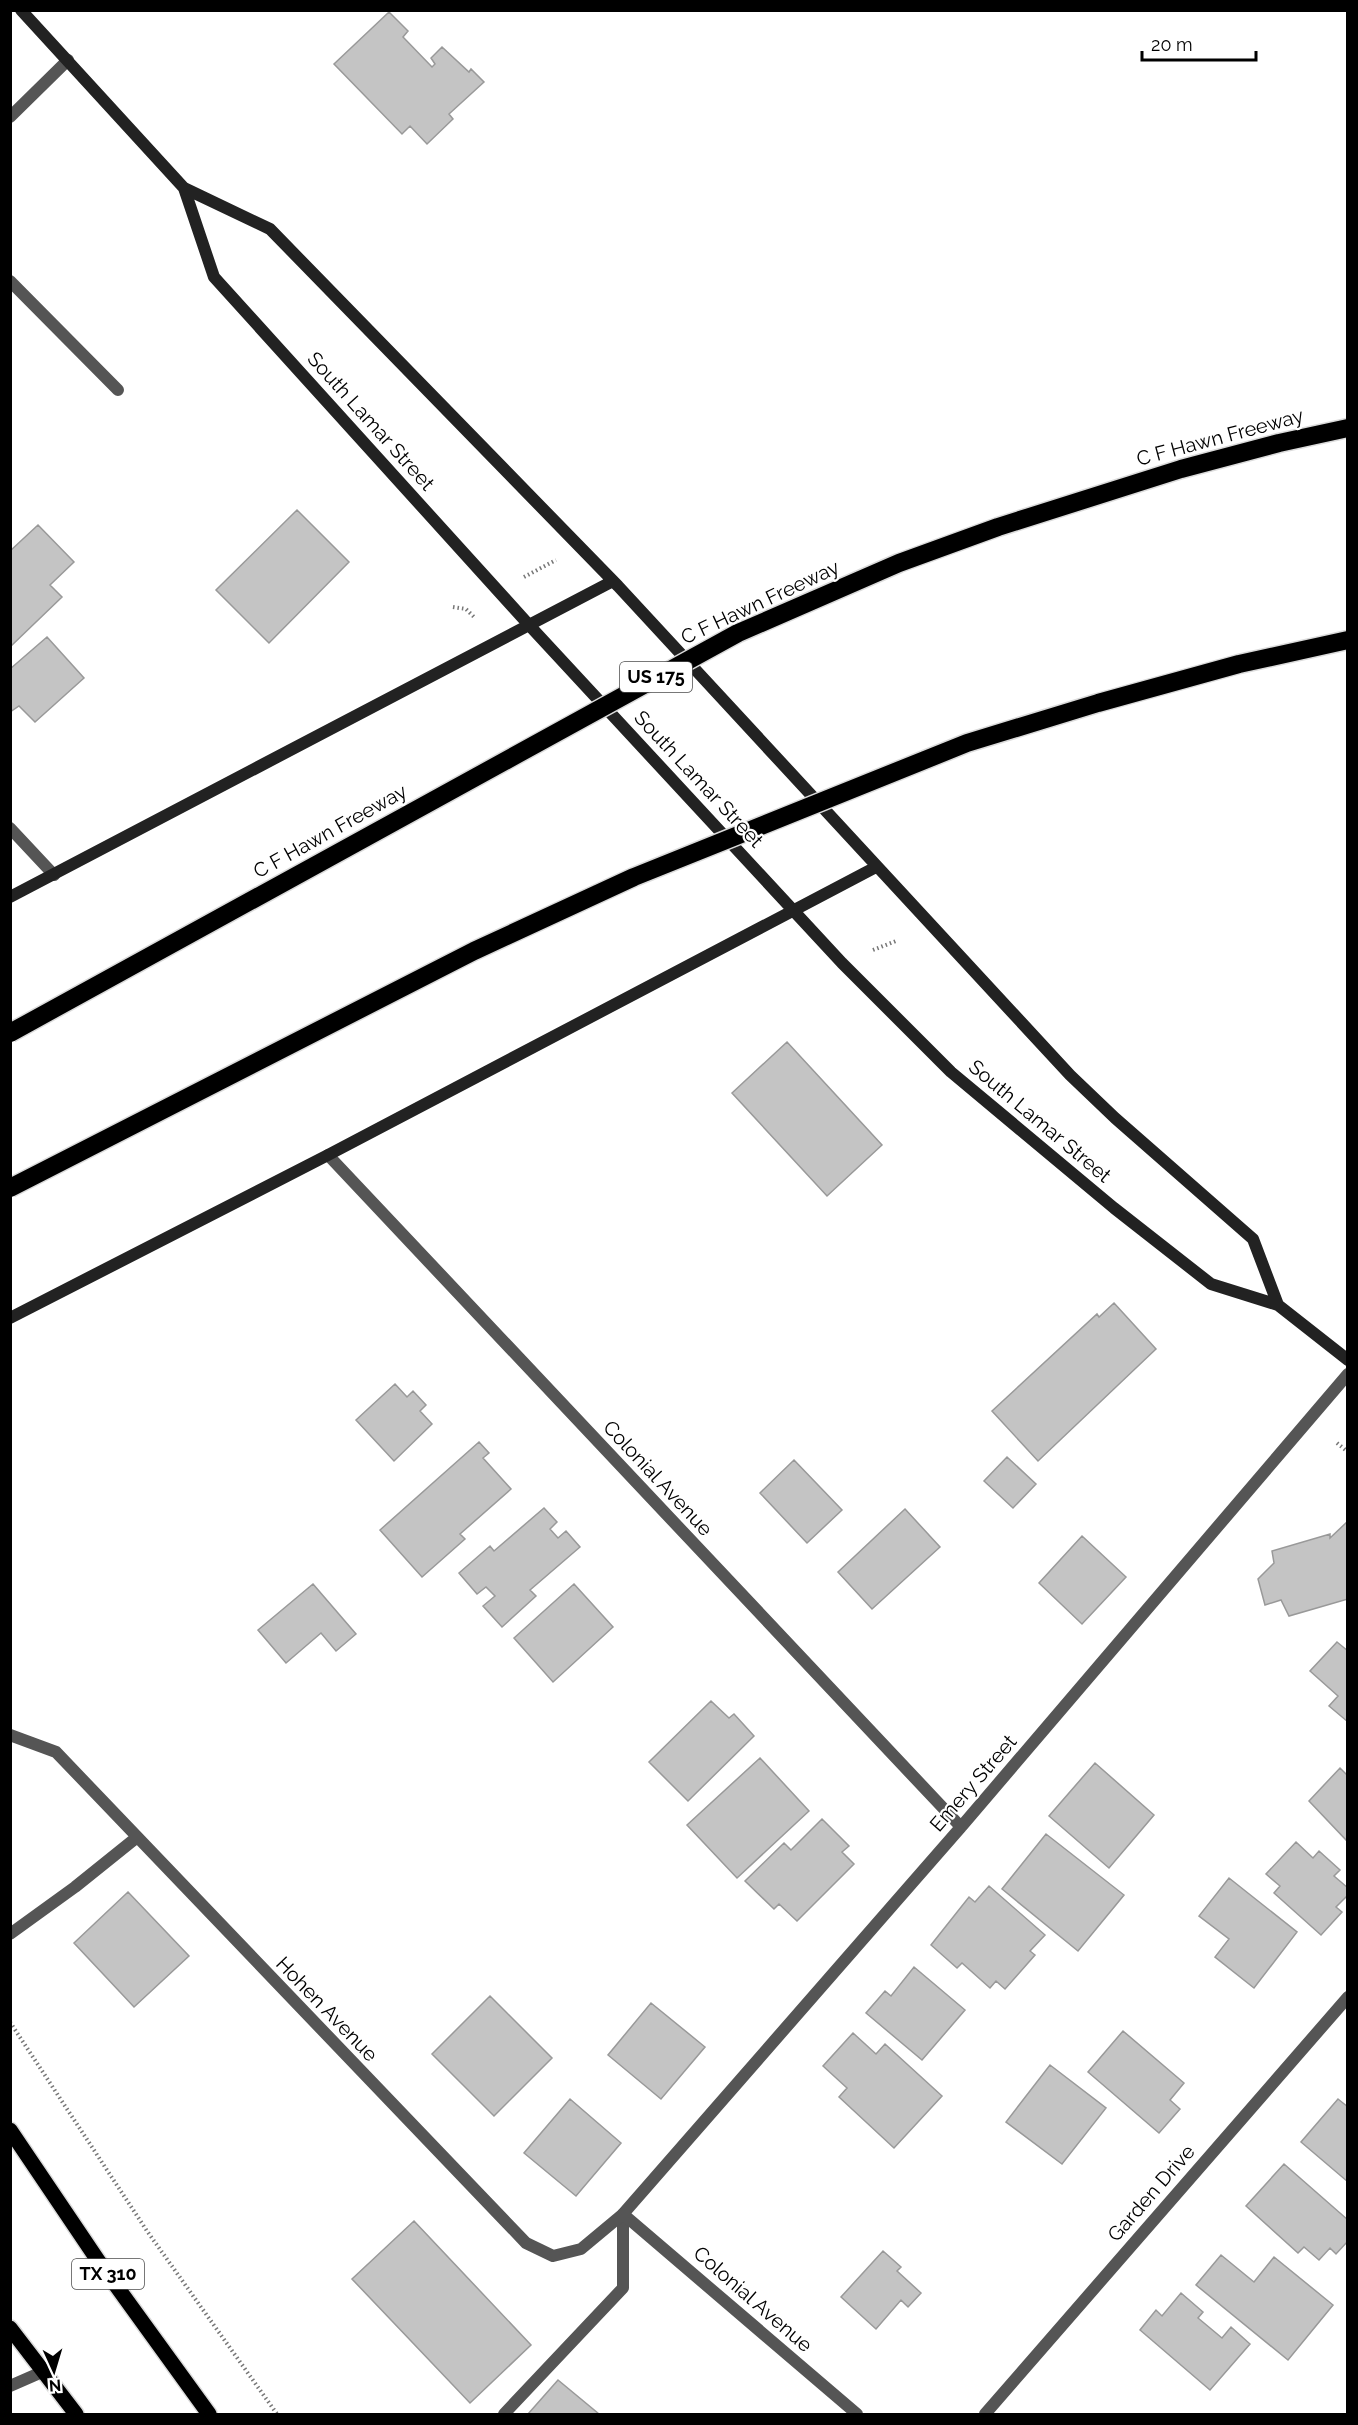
<svg xmlns="http://www.w3.org/2000/svg" width="1358" height="2425" font-family="Raleway,sans-serif">
<style>
.building{fill:#c4c4c4;stroke:#999;stroke-width:1.5}
.lines{fill:none;stroke-linecap:round;stroke-linejoin:round}
.primary-casing{stroke:#dbdbdb;stroke-width:18}
.path{stroke:#777;stroke-width:4;stroke-dasharray:1.5 3;stroke-linecap:butt}
.lane{stroke:#555;stroke-width:12}
.street{stroke:#555;stroke-width:12}
.secondary{stroke:#222;stroke-width:12}
.primary{stroke:#000;stroke-width:15}
.highway-bridge-casing{stroke:#dbdbdb;stroke-width:21;stroke-linecap:butt}
.highway-bridge{stroke:#000;stroke-width:18}
.labels{text-anchor:middle;stroke-width:4.5;stroke-linejoin:round;paint-order:stroke}
.shield{fill:#fff;stroke:#4c4c4c;stroke-width:1.5}
.shield-label{font-size:18px;font-weight:bold;fill:#000}
.street-label{font-size:20px;fill:#000;stroke:#fff}
</style>
<rect width="100%" height="100%" fill="#fff"/>
<path class="building" d="M389 12 408 31 403 37 432 67 435 64 431 58 442 47 469 72 471 69 484 82 449 114 453 119 427 144 410 126 402 134 334 64Z
M297 510 349 562 269 643 216 590Z
M38 525 74 562 50 585 62 597 10 647V551Z
M47 637 84 678 35 722 19 706 10 712V669Z
M787 1042 882 1145 827 1196 732 1093Z
M1114 1303 1156 1349 1038 1461 992 1411 1097 1314 1099 1317Z
M395 1384 407 1397 413 1391 426 1405 420 1411 432 1424 394 1461 356 1420Z
M479 1442 489 1453 483 1458 511 1489 460 1534 465 1539 422 1577 380 1530Z
M1007 1457 1036 1484 1013 1508 984 1481Z
M794 1460 842 1510 807 1543 760 1493Z
M544 1508 557 1522 550 1529 558 1538 566 1531 580 1547 530 1590 536 1596 502 1627 483 1606 495 1596 486 1587 477 1594 459 1573 490 1546 494 1551Z
M905 1509 940 1547 872 1609 838 1572Z
M1348 1521V1599L1289 1616 1281 1600 1265 1605 1258 1579 1274 1563 1272 1551 1330 1534V1538Z
M1082 1536 1126 1577 1082 1624 1039 1583Z
M313 1584 356 1634 336 1651 321 1633 286 1663 258 1630Z
M574 1584 613 1627 553 1682 514 1638Z
M1337 1642 1348 1651V1722L1329 1706 1338 1696 1310 1671Z
M711 1701 729 1718 734 1714 754 1736 688 1801 649 1762Z
M760 1758 809 1811 737 1878 687 1825Z
M1095 1763 1154 1815 1109 1868 1049 1816Z
M1340 1768 1348 1776V1842L1309 1801Z
M822 1819 849 1846 842 1852 854 1864 797 1921 779 1904 774 1909 745 1881 784 1843 791 1850Z
M1046 1834 1124 1895 1078 1951 1002 1889Z
M1296 1842 1313 1858 1319 1851 1340 1870 1334 1876 1348 1888V1895L1336 1907 1342 1912 1321 1935 1274 1893 1280 1886 1266 1874Z
M1229 1878 1297 1932 1254 1988 1215 1957 1229 1939 1199 1916Z
M989 1886 1045 1935 1030 1951 1035 1955 1005 1989 996 1981 990 1988 962 1963 957 1968 931 1945 969 1897 975 1902Z
M128 1892 189 1956 134 2007 74 1943Z
M914 1967 965 2010 922 2060 866 2013 885 1991 891 1996Z
M490 1996 552 2058 494 2116 432 2054Z
M651 2003 705 2047 661 2099 608 2055Z
M1123 2031 1184 2083 1170 2100 1180 2109 1159 2133 1088 2072Z
M853 2033 876 2054 885 2044 942 2096 894 2148 839 2097 847 2088 823 2066Z
M1050 2065 1106 2108 1062 2164 1006 2122Z
M570 2099 621 2143 576 2196 524 2153Z
M1338 2099 1348 2107V2182L1301 2142Z
M1284 2164 1348 2220V2241L1336 2254 1330 2248 1319 2260 1304 2247 1298 2253 1246 2206Z
M414 2221 531 2345 470 2403 352 2279Z
M883 2251 901 2267 897 2271 921 2293 908 2307 901 2300 876 2329 841 2297Z
M1221 2255 1254 2282 1274 2257 1333 2305 1288 2360 1196 2285Z
M1181 2293 1203 2312 1198 2318 1222 2338 1231 2327 1250 2344 1210 2390 1140 2330 1156 2310 1162 2316Z
M558 2380 599 2414H528Z"/>
<g class="lines">
<defs>
<path id="primary" d="M10 2130 99 2262 209 2414
M10 2328 76 2414"/>
</defs>
<use href="#primary" class="primary-casing"/>
<path class="path" d="M524 577 556 560
M453 607 466 609 474 617
M873 950 896 941
M1337 1443 1348 1452
M10 2022 147 2231 277 2414"/>
<path class="lane" d="M10 117 68 60
M10 281 118 390
M10 2386 42 2372
M504 2414 623 2288V2214"/>
<path class="street" d="M10 828 54 875
M328 1155 961 1827
M10 1735 56 1752 526 2243 553 2256 581 2249 623 2214 961 1827 1348 1374
M10 1934 75 1887 136 1838
M623 2214 857 2414
M985 2414 1348 1997"/>
<path class="secondary" d="M21 10 184 188
M10 897 613 581
M1278 1305 1253 1239 1115 1118 1070 1075 618 586 270 229 184 188 214 277 529 625 842 963 951 1072 1114 1208 1211 1284 1278 1305 1348 1360
M10 1318 328 1155 876 867"/>
<use href="#primary" class="primary"/>
<defs>
<path id="highway-bridge" d="M10 1033 738 633 899 563 998 527 1181 469 1279 443 1348 428
M10 1188 474 951 634 877 967 743 1098 703 1239 664 1348 640"/>
</defs>
<use href="#highway-bridge" class="highway-bridge-casing"/>
<use href="#highway-bridge" class="highway-bridge"/>
</g>
<g class="labels">
<g class="shield">
<rect x="620" y="662" width="72" height="30" rx="4.5"/>
<rect x="72" y="2259" width="72" height="30" rx="4.5"/>
</g>
<g class="shield-label">
<text x="656" y="683">US 175</text>
<text x="108" y="2280">TX 310</text>
</g>
<g class="street-label">
<text transform="translate(371 421) rotate(48)" y="7">South Lamar Street</text>
<text transform="translate(1220 437) rotate(-15)" y="7">C F Hawn Freeway</text>
<text transform="translate(760 602) rotate(-25)" y="7">C F Hawn Freeway</text>
<text transform="translate(699 779) rotate(47)" y="7">South Lamar Street</text>
<text transform="translate(330 831) rotate(-29)" y="7">C F Hawn Freeway</text>
<text transform="translate(1040 1121) rotate(40)" y="7">South Lamar Street</text>
<text transform="translate(658 1478) rotate(47)" y="7">Colonial Avenue</text>
<text transform="translate(973 1783) rotate(-49)" y="7">Emery Street</text>
<text transform="translate(327 2009) rotate(46)" y="7">Hohen Avenue</text>
<text transform="translate(1151 2193) rotate(-49)" y="7">Garden Drive</text>
<text transform="translate(753 2299) rotate(41)" y="7">Colonial Avenue</text>
</g>
</g>
<rect width="1358" height="2425" fill="none" stroke="#000000" stroke-width="24"/>
<g transform="translate(54 2371) rotate(176)" stroke="#ffffff" stroke-width="4.5" paint-order="stroke">
<path d="M0-4.5L10 22L0 15L-10 22Z" fill="#000000"/>
<text y="-9" font-size="16" font-weight="bold" text-anchor="middle" fill="#000000">N</text>
</g>
<path d="M1142 51v9h114v-9" fill="none" stroke="#000000" stroke-width="3"/>
<text x="1151" y="51" font-size="18" fill="#000000" stroke="#ffffff" stroke-width="4.5" paint-order="stroke">20 m</text>
</svg>
